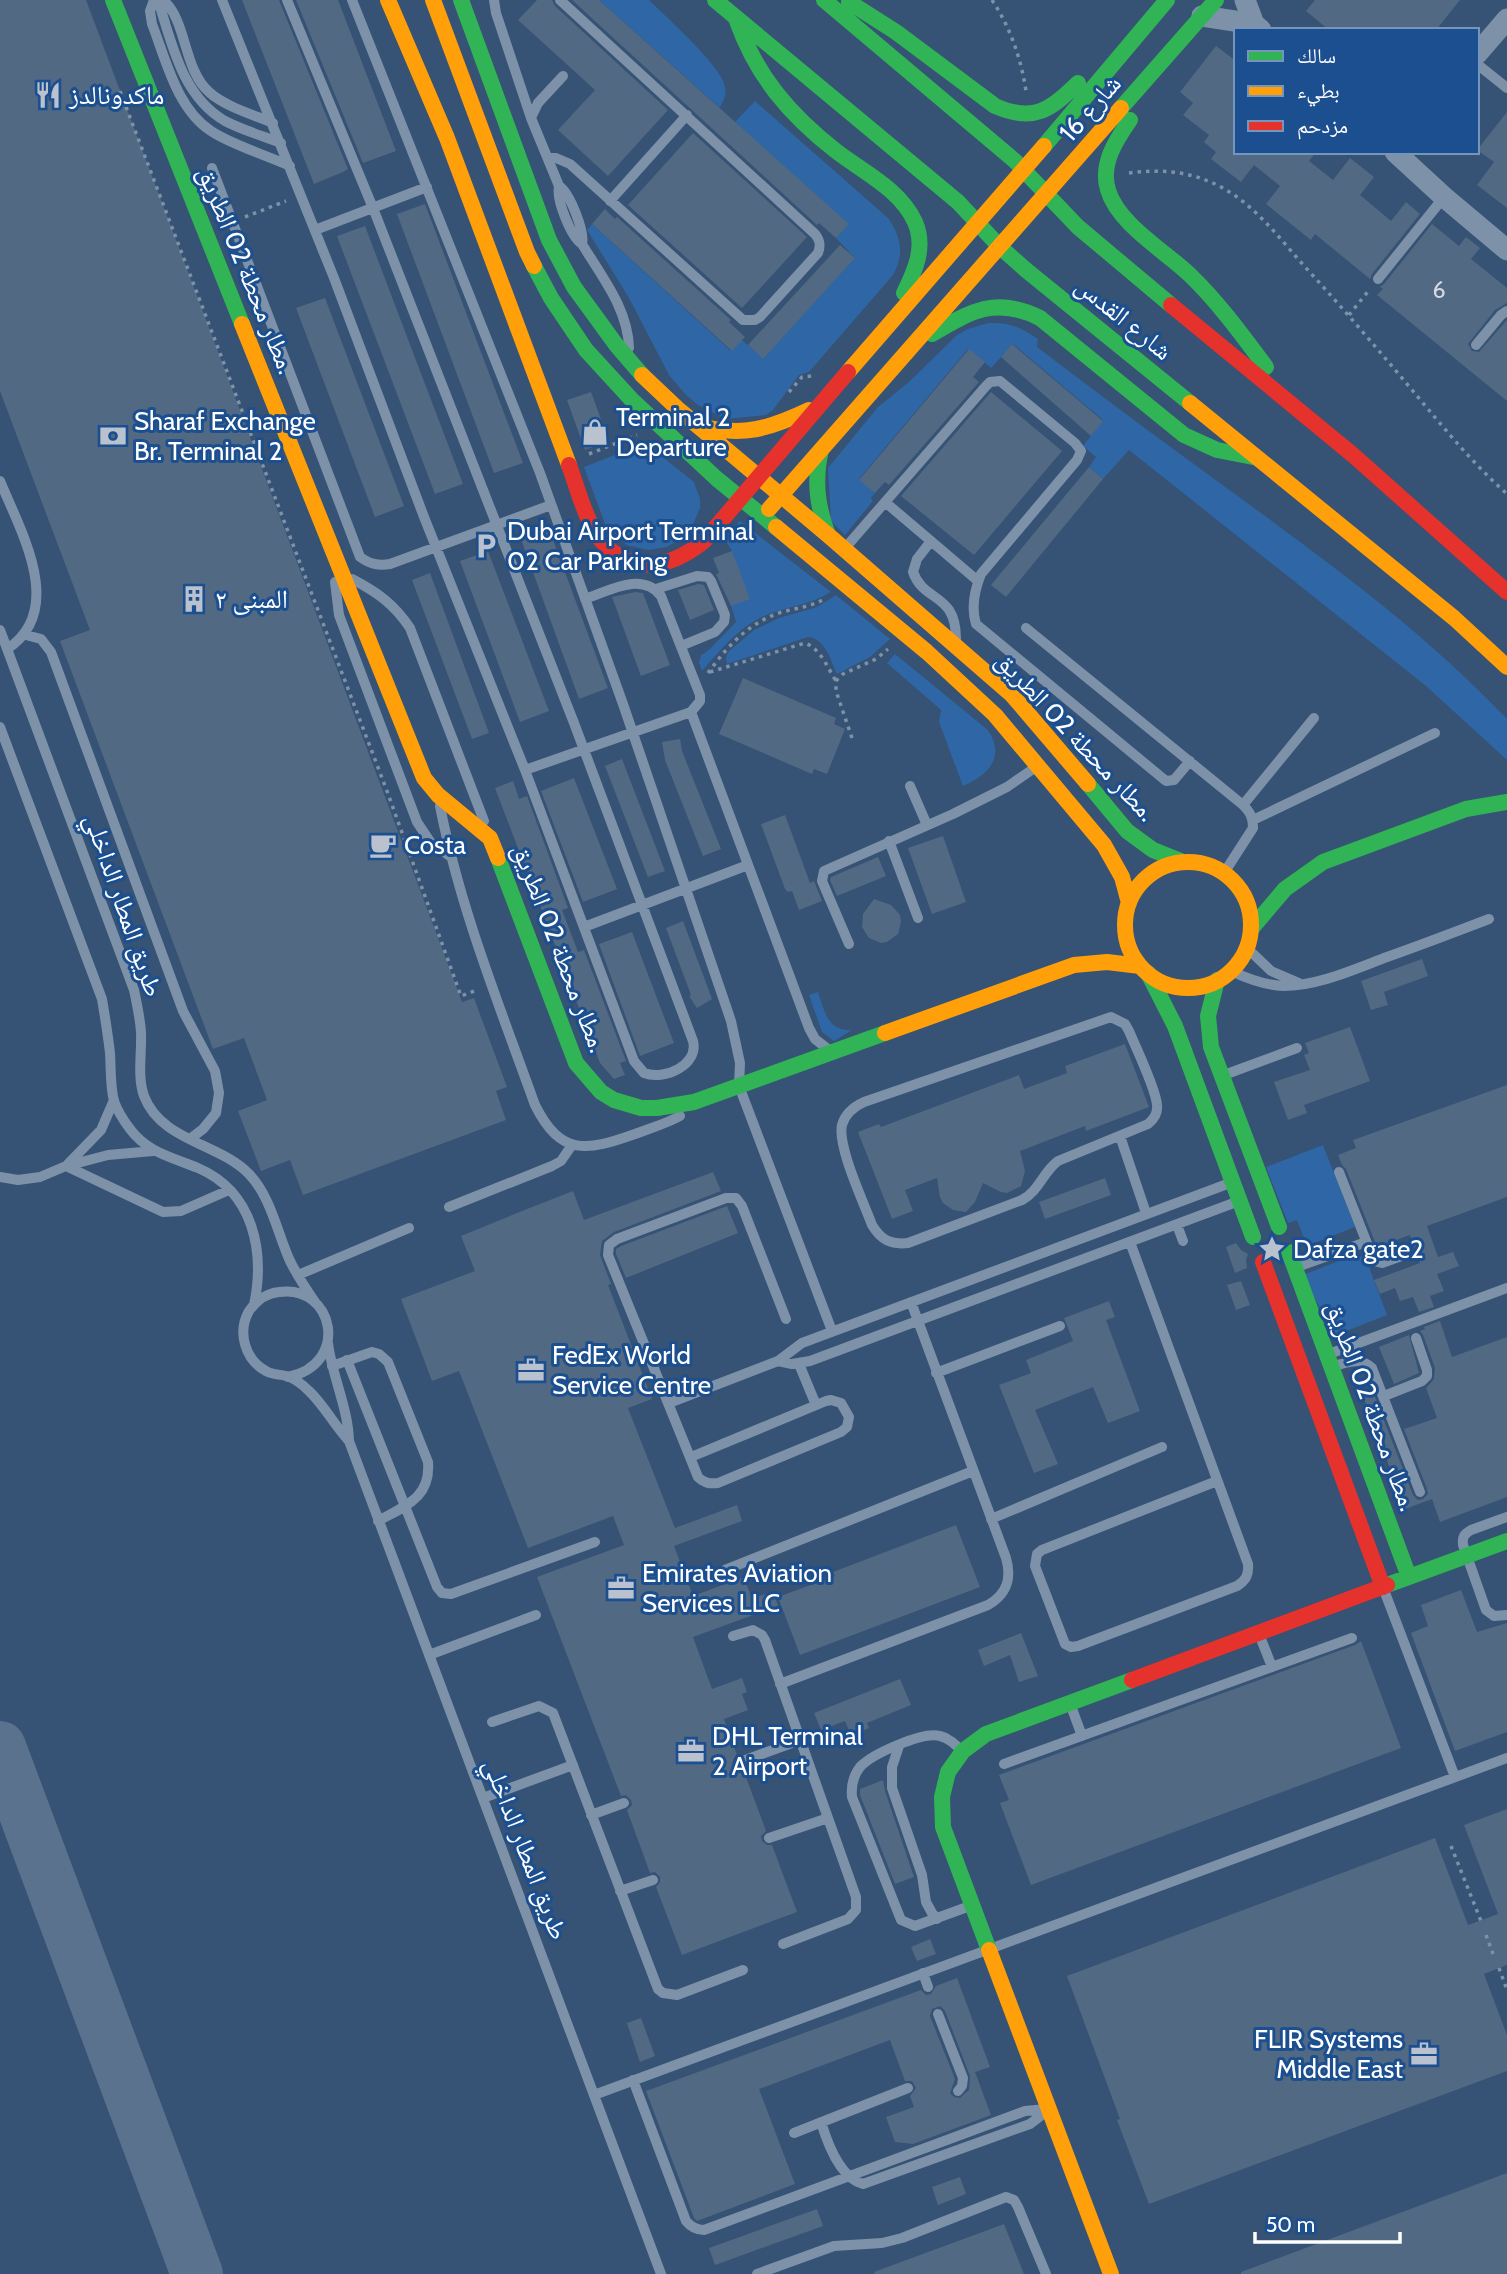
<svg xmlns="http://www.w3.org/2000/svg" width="1507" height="2274" font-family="Cabin,'Noto Naskh Arabic',sans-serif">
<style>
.green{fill:#2f66a5}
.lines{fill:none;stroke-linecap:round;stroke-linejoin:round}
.taxiway{stroke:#5a728e;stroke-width:52}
.building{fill:#526984;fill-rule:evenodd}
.path{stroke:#7d92a8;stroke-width:3.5;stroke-dasharray:3.5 5;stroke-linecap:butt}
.lane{stroke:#7d92a8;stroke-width:10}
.street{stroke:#7d92a8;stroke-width:21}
.fast{stroke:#30b455;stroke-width:16}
.slow{stroke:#ff9f0a;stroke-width:16}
.jam{stroke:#e5322d;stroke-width:16}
.labels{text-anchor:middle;stroke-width:6;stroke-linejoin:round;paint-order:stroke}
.number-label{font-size:23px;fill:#d4dae0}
.poi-label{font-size:26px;fill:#fff;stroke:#1b4f8f;text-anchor:start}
.street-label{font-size:26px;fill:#fff;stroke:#1b4f8f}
</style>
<rect width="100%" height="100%" fill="#365274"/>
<path class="green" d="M599 0H649C666 17 722 66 725 87 727 95 723 101 720 108Z
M755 101 888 218C901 237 905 254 893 275L809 372 799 375 773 410 766 415 725 419 698 405 685 394 669 375 629 298 587 230 592 224 731 351 742 340 763 358 855 258 836 238 848 224 735 122Z
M988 323C1009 322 1021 327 1038 339L1037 347C1107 400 1178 453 1250 505 1343 573 1427 635 1507 719V760L1426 686 1129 450 1103 479 1089 467 1096 457 1083 446 1103 420 1013 344 991 368 968 349 859 479 875 493 871 498 873 501 845 535 831 521 828 468 878 407 909 382 957 335 968 329Z
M645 443 694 482 700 499V508L691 529 683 537 667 547 648 550 627 545 605 524 584 467Z
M740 521 831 592C812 604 790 606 769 614 740 625 722 649 702 671L699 663 701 655 709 650 736 622 731 606 732 551 724 538Z
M836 595 890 639 870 657 837 674C830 660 826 639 808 637L727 664 726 658 728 652 754 630 779 618 817 607Z
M895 654 988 730C1006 758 988 775 963 786L939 722 941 710 887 663Z
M818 992C824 1010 828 1032 852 1030L834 1041 822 1032 809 995Z
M1323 1145 1355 1227 1307 1246 1297 1220 1288 1223 1266 1167Z
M1354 1255 1362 1257 1368 1264 1387 1315 1334 1336 1303 1275Z"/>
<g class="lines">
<path class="taxiway" d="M0 1747 197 2274"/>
</g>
<path class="building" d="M0 0H86L462 1002 474 998 507 1087 496 1091 506 1120 303 1195 290 1160 261 1171 238 1111 267 1100 244 1038 213 1049 60 641 90 630 0 391Z
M242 0H279L348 169 343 172 314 184Z
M296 0H338L396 151 363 163Z
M537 0H552L555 6 668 110 608 176 558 130 595 90 518 20Z
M572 0H599L849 224 836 238 819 223 817 225Z
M1315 0H1460L1436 30H1329L1306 11Z
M1216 46 1236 61V152H1316L1309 161 1333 180 1350 158 1374 177 1360 195 1391 221 1406 202 1420 214 1372 274 1370 279 1315 234 1311 240 1266 204 1280 186 1254 165 1241 182 1211 159 1216 152 1204 142 1209 135 1183 115 1193 103 1180 92Z
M1507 112V208L1477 185 1494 162 1477 150Z
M693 133 807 237 742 308 628 205Z
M425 204 523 463 494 473 397 214Z
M605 209 615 219 617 217 731 320 729 322 745 337 732 351 592 224Z
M1432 224 1459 246 1466 237 1480 248 1471 259 1507 288V303L1495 310 1468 344 1472 351 1479 352 1507 320V401L1377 295 1383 289 1380 287 1384 284Z
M365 226 463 484 435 494 337 236Z
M840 245 855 258 763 359 748 345Z
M325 298 404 506 375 517 296 308Z
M1012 344 1103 421 1091 436 1001 357Z
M969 349 985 362 973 377 979 382 889 485 885 482 875 493 859 480Z
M591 392 609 441 585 450 567 400Z
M991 392 1062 451 974 555 901 496Z
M1089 467 1103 479 1006 597 991 585Z
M549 529 608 688 579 699 521 539Z
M488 551 549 711 520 722 460 561Z
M732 551 750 599 731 606 716 574 719 573 713 558Z
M430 573 489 733 472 739 412 580Z
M698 584 704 585 714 610 690 620 678 590Z
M635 592 643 593 670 665 641 676 612 597Z
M743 678 836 718 834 724 845 729 827 774 814 769 812 774 719 734Z
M680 739 682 751 721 849 703 856 665 760 662 742Z
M622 759 665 871 648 877 605 766Z
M574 778 617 889 583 902 541 791Z
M513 781 519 799 527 796 568 908 562 910 578 952 584 950 626 1061 620 1063 625 1075 614 1079 600 1063 495 788Z
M785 815 810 883 814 881 822 901 799 910 792 891 788 892 785 889 761 824Z
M943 836 966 902 932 914 908 848Z
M878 857 886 876 837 896 830 880 831 877Z
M874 899 891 905 900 915 901 922 898 934 887 942 881 943 869 938 862 927 863 914Z
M683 921 712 999 697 1008 689 996 691 995 666 928Z
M632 932 674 1043 640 1056 599 944Z
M1422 959 1428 976 1384 992 1388 1005 1371 1010 1361 981Z
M1350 1027 1370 1081 1304 1105 1307 1113 1288 1120 1274 1082 1310 1070 1304 1055 1309 1053 1305 1043Z
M1125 1044 1149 1107 1086 1131 1085 1126 1020 1151 1025 1171 1021 1186 1007 1193 1001 1192 983 1183 975 1202 966 1212 953 1210 943 1203 940 1197 937 1178 905 1190 913 1211 892 1219 858 1132 879 1124 881 1127 1019 1075 1024 1089 1067 1073 1065 1066Z
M1507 1085V1197L1427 1226 1438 1257 1453 1252 1459 1266 1437 1274 1444 1291 1430 1296 1434 1307 1419 1312 1413 1297 1400 1301 1395 1288 1380 1294 1374 1280 1420 1263 1410 1235 1377 1247 1346 1169 1342 1165 1338 1155 1356 1148 1353 1140Z
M713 1172 721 1191 614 1232 602 1241 600 1255 611 1284 608 1285 652 1399 628 1408 675 1528 737 1505 742 1521 674 1546 693 1596 744 1577 752 1599 773 1591 778 1606 693 1637 712 1689 742 1678 747 1692 742 1694 748 1710 724 1719 737 1755 734 1758 732 1764 736 1768 743 1769 766 1831 761 1836 762 1841 767 1845H772L797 1912 682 1955 656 1887 660 1882V1877L655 1872 650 1873 627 1810 632 1805 631 1800 626 1795 621 1796 537 1577 624 1545 613 1516 528 1548 459 1371 432 1381 401 1299 475 1271 461 1236 522 1211 573 1191 584 1220Z
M1105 1178 1111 1195 1045 1219 1039 1202Z
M727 1206 738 1233 626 1278 616 1254V1249L621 1246Z
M1236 1243 1241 1250 1248 1254 1246 1260 1247 1268 1235 1273 1226 1247Z
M1241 1281 1250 1305 1236 1310 1227 1285Z
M1109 1301 1115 1317 1106 1320 1140 1411 1108 1423 1093 1387 1035 1410 1058 1464 1034 1473 999 1385 1031 1373 1026 1360 1073 1341 1064 1318Z
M1440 1321 1452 1357 1507 1337V1497L1440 1522 1432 1499 1405 1509 1363 1396 1373 1392 1413 1495 1418 1500 1423 1499 1428 1494 1427 1489 1404 1429 1437 1418 1426 1388 1434 1379 1435 1368 1423 1335 1420 1331 1425 1329 1424 1327Z
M1409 1335 1419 1373 1394 1384 1379 1347Z
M956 1525 980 1587 800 1655 778 1597 835 1576 833 1572Z
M1461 1590 1477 1632 1507 1623V1732L1455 1751 1411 1633 1428 1626 1421 1605Z
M1021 1633 1038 1676 1019 1682 1010 1655 984 1666 978 1650Z
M1361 1641 1401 1748 1031 1885 1000 1803 1009 1800 999 1775 1355 1645Z
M900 1679 911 1705 867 1723 869 1728 851 1735 845 1721 821 1730 814 1713Z
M883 1780 885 1791 914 1877 895 1884 860 1795V1789Z
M1507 1809V1965L1484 1974 1507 2035V2071L1149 2204 1117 2120 1120 2119 1067 1976 1435 1838 1468 1925 1498 1914 1464 1825Z
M930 1939 936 1954 917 1961 911 1947Z
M957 1978 990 2067 975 2072 991 2115 913 2144 895 2142 886 2117 914 2107 910 2096 916 2088 912 2081H905L890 2040 759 2089 795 2184 697 2221 694 2218 646 2091 921 1990 926 1995 931 1994 936 1986ZM940 2006 945 2011 970 2076 969 2090 960 2098 954 2097 950 2093 955 2079 930 2016 932 2009Z
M641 2018 655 2056 640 2062 627 2023Z
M1507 2173V2274H1241V2272Z
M960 2177 966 2194 938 2205 932 2187Z
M817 2209 823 2226 715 2265 709 2248Z
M1004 2224 1024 2274H875L874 2272Z"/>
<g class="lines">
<path class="path" d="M992 0C1010 27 1021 58 1026 91
M120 91 387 791 461 996 477 990
M1129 173C1160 169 1189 171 1217 185 1254 203 1279 238 1306 268 1341 306 1374 345 1407 384 1439 422 1470 461 1507 494
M245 217 286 201
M1349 315 1370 289
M789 392 802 377 812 376
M589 454 637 435
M710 672 805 643C821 649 827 667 836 681
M708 673C727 647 747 624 779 613 795 608 812 607 826 598
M852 738 836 691V681L843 674 876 659 888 649
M1451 1846 1481 1921
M1486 1935 1493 1954
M1499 1968 1507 1990"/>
<path class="lane" d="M154 0 150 11 152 24C166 60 177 109 211 131 232 145 266 155 290 166
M158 0C172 44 182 96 225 121 242 130 263 136 281 143
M163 0C187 20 183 69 209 92 224 106 254 115 273 123
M222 0 334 278 424 517 525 770 634 1061 644 1073C664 1081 699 1065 693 1041L574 723 373 208 287 0
M352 0 540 473 623 704 731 1021 740 1063 739 1086 832 1331
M494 0 496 13 531 118 559 186C556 200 571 237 582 244 602 277 628 309 629 348
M1477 64 1507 88
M531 118 538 103 563 76
M548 158H556L570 164 743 320H755L760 317 818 253C821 245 820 240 815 234L560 0
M212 168 360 557C370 564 378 566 390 564L551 505
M559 186C570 193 585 232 582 244
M610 201 687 115
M315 230 427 187
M1378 279 1444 197
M1476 345 1501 315 1507 311
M0 481C20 530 67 610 7 649
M885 502 978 581
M931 541 917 559 913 572C924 603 956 592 956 639
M846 547 986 386 990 382 1000 381 1075 443 1081 451 1077 460 981 574C975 589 971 608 976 624L1166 781 1174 780 1190 761
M352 579C377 592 394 604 410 628L484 821
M335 582 339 615 417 822 431 843 451 857
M656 589 697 576 708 577 711 581 725 615 724 622 715 632 681 646
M1026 628 1243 805C1250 812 1253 817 1253 828L1224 873
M0 630 134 990C137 1004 140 1018 141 1032 142 1053 137 1076 144 1096 161 1141 219 1143 249 1174 271 1197 277 1232 290 1261 297 1275 306 1289 315 1302
M26 635 41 639 51 652 183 1011 215 1071 219 1093 216 1113 203 1129 190 1139
M691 712 809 1028 815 1039 829 1050
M0 727 102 999C105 1017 108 1035 110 1053 111 1068 110 1086 114 1101 117 1110 124 1121 130 1129 148 1153 172 1157 198 1168 254 1192 265 1252 254 1305
M525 770 691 712 700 701V695L661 596C642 571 609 591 585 599
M910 786 927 825
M1243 805 1314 718
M440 806C460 909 500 1007 535 1105 561 1157 587 1151 635 1134 650 1128 666 1124 680 1116
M1253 820 1435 733
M889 841 918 918
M584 927 748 865
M849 944 822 881 824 871 953 814 1007 787 1036 767
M1247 948 1271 971 1299 983
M1231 971C1248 979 1264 985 1283 986 1318 986 1355 969 1387 957 1421 945 1455 932 1489 919
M1111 1017 1125 1024 1129 1031C1136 1048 1156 1089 1157 1105 1158 1113 1154 1119 1148 1124L1058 1161C1043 1172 1039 1191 1022 1200L908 1243C891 1245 881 1240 872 1225 864 1203 837 1146 842 1125 845 1114 853 1107 864 1102Z
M1224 1075 1297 1048
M1120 1136 1146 1213
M68 1164 101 1130 114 1100
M66 1166 163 1212 181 1211 229 1190
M1339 1172 1374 1261 1382 1263 1407 1254
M0 1177 18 1180 40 1177 66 1166 108 1155 153 1151
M449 1207 552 1166 561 1161 572 1145
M1177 1225 1183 1241
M1130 1242 1248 1564C1249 1575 1246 1580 1237 1586L1078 1646 1071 1647 1065 1644 1035 1566 1037 1554 1042 1550 1217 1481
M1297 1267 1366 1242
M298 1275 409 1228
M328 1343C332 1376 348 1407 349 1441L661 2274
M1329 1354 1507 1288
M347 1360 437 1587 442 1593 451 1594 595 1542
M778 1361 792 1364 810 1361 1239 1201
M799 1364 816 1405
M332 1366 372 1352 379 1354 388 1362 428 1462C431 1498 405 1506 378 1521
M1334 1366C1349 1362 1360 1357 1372 1368L1420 1492
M936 1373 1060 1326
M288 1377C351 1364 334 1284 279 1292 267 1293 256 1301 249 1311 237 1332 245 1360 266 1371 273 1375 279 1374 286 1376 294 1378 303 1385 309 1391 324 1405 334 1425 349 1441
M1384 1396 1422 1381 1427 1376V1370L1416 1338
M669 1403 778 1361 802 1343 1230 1183
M691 1457 826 1401 831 1400 841 1403 849 1417 847 1427 841 1432 718 1483C709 1484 704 1483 698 1477L608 1255 609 1245 617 1239 726 1198H736L742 1206 786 1319
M1507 1517 1471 1530C1464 1534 1462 1537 1463 1545L1486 1610 1494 1616 1507 1615
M991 1519 1162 1447
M725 1570 973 1471
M1384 1590 1455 1777
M1259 1634 1272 1667
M733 1636 753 1630 762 1635 765 1640 856 1897V1910L848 1919 783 1944
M429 1655 536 1615
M780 1684 988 1605C1007 1594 1012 1579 1006 1558L911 1302
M1071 1706 1082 1736
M492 1722 539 1706 553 1713 658 1989 663 1993 677 1995 743 1970
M899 1746 892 1767V1788L922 1875 926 1902 932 1913 937 1919
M962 1751C955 1744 949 1738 940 1736 923 1731 872 1754 860 1767 853 1776 851 1786 852 1797L901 1920 915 1926 970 1906
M740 1762 800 1740
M1004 1764 1352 1638
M483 1798 573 1765
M591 1815 624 1803
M769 1838 828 1818
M620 1891 653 1880
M923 1973 928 1987
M938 2014 963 2078 962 2086 958 2091
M633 2080 686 2221C691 2227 696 2230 704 2230L1025 2111 1046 2109
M594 2095 1507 1758
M821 2122C827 2142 840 2178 863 2184L1030 2124 1047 2111
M794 2133 908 2088
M757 2274 834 2246 882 2243 902 2238 1006 2197 1014 2200 1018 2207 1046 2274"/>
<path class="street" d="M1245 0 1254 24 1261 30
M1202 16 1254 24
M1477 54 1507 19
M1395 152 1444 197 1507 250"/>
<path class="fast" d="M113 0 242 324
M461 0 549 240 574 287 617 346 642 375
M715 0 958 202 999 246 1026 270 1190 403
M824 0 1015 161 1078 227 1171 305
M849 2 896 32 995 106C1034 123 1050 110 1078 83
M737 21C757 77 790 115 836 151 863 172 900 189 915 222 926 247 915 271 904 293
M1121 108 1216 0
M1130 120C1116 140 1100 164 1108 190 1118 224 1165 251 1190 275 1219 303 1242 335 1266 367
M1044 146 1167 0
M534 266 551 298 586 350 631 399 717 479 776 527
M932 334C971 311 996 296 1040 318L1184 435 1217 450 1253 457
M821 450C814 480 817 506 828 535
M1088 784 1127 831 1153 850 1183 862
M498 858 576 1063 601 1092 614 1100 641 1108H657L694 1102 885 1033
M1251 929 1285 889 1323 862 1466 809 1507 802
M1148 973 1175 1026 1253 1237
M1217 980 1208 1016 1211 1047 1279 1227
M1289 1252 1409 1577
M1387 1585 1507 1541
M989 1950 943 1827 942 1797 948 1772 963 1751 986 1734 1132 1680"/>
<path class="slow" d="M388 0 447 138 569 465
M433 0 527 252 534 266
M242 324 424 778 438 795 490 838 498 858
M848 372 1044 146
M642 375 679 410 828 535 1012 695 1088 784
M1190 403 1454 618 1507 667
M699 426C743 437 769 429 809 410
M769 509 1121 108
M776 527 927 652 995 715 1104 845 1122 877 1129 903
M1125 925a63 63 0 1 1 126 0a63 63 0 1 1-126 0Z
M885 1033 1074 965 1107 962 1140 966
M989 1950 1111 2274"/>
<path class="jam" d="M1171 305 1353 455 1507 592
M569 465C576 484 585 517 595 532 625 577 667 571 704 541L848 372
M1263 1262 1383 1587
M1132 1680 1387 1585"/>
</g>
<defs>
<symbol id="restaurant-bare" viewBox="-9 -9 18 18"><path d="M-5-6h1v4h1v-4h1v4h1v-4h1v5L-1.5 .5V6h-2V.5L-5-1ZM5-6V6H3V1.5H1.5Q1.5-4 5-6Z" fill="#b9c2ce" stroke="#1b4f8f" stroke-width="2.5" paint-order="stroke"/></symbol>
<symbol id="shop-bare" viewBox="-9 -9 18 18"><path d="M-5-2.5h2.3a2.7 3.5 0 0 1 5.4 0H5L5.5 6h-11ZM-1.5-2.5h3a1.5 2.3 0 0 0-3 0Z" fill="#b9c2ce" stroke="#1b4f8f" stroke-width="2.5" paint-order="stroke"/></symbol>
<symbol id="bank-bare" viewBox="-9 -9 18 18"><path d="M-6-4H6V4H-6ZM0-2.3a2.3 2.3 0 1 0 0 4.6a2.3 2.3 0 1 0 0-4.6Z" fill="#b9c2ce" stroke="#1b4f8f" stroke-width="2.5" paint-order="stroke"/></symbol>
<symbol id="parking-bare" viewBox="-9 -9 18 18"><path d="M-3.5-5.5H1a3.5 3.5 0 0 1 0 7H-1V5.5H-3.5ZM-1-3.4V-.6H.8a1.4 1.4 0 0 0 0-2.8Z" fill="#b9c2ce" stroke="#1b4f8f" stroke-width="2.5" paint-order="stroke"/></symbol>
<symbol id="building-bare" viewBox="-9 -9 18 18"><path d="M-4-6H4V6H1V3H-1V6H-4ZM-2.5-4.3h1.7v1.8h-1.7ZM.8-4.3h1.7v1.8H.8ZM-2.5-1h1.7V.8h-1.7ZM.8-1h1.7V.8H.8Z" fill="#b9c2ce" stroke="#1b4f8f" stroke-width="2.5" paint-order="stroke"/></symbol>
<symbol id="cafe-bare" viewBox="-9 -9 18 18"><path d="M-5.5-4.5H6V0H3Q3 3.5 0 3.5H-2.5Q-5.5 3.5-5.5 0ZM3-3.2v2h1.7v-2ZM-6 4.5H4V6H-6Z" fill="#b9c2ce" stroke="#1b4f8f" stroke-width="2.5" paint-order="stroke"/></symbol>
<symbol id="sight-bare" viewBox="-9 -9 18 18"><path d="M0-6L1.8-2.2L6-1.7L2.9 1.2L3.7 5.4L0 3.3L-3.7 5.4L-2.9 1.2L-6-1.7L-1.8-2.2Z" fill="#b9c2ce" stroke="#1b4f8f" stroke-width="2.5" paint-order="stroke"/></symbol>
<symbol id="office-bare" viewBox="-9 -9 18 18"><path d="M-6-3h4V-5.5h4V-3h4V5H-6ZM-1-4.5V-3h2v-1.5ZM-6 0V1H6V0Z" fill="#b9c2ce" stroke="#1b4f8f" stroke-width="2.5" paint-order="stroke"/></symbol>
</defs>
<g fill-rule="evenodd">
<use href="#restaurant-bare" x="29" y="76" width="38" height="38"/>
<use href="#shop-bare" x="576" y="413" width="38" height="38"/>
<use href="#bank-bare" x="94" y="417" width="38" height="38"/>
<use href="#parking-bare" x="467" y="527" width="38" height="38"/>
<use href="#building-bare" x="175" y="580" width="38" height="38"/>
<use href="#cafe-bare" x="364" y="826" width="38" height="38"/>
<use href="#sight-bare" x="1253" y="1230" width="38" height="38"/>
<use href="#office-bare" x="512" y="1351" width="38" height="38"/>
<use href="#office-bare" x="602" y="1569" width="38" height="38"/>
<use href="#office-bare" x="672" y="1732" width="38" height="38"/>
<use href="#office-bare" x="1405" y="2035" width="38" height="38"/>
</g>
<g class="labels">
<g class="number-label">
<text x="1439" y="298">6</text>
</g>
<g class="poi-label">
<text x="69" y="104">ماكدونالدز</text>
<text x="616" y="426">Terminal 2<tspan x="616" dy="30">Departure</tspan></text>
<text x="134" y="430">Sharaf Exchange<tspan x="134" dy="30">Br. Terminal 2</tspan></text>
<text x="507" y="540">Dubai Airport Terminal<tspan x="507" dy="30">02 Car Parking</tspan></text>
<text x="215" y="608">المبنى ٢</text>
<text x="404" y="854">Costa</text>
<text x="1293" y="1258">Dafza gate2</text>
<text x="552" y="1364">FedEx World<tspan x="552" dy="30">Service Centre</tspan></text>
<text x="642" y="1582">Emirates Aviation<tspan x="642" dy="30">Services LLC</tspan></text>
<text x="712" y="1745">DHL Terminal<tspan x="712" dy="30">2 Airport</tspan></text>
<text x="1403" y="2048" text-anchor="end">FLIR Systems<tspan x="1403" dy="30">Middle East</tspan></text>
</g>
<g class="street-label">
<text transform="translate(1090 108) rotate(-49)" y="9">شارع 16</text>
<text transform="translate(247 270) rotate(68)" y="9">مطار محطة 02 الطريق.</text>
<text transform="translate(1124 318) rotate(39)" y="9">شارع القدس</text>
<text transform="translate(1076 736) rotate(47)" y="9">مطار محطة 02 الطريق.</text>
<text transform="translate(124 905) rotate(71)" y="9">طريق المطار الداخلي</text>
<text transform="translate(560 948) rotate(69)" y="9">مطار محطة 02 الطريق.</text>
<text transform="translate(1372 1406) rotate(70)" y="9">مطار محطة 02 الطريق.</text>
<text transform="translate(526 1849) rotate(69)" y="9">طريق المطار الداخلي</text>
</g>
</g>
<rect x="1234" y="28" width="245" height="126" fill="#1b4f8f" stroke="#7695bc" stroke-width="2"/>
<rect x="1248" y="51" width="35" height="10" fill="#30b455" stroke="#7695bc" stroke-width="2"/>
<text x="1297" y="63" font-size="21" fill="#ffffff">سالك</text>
<rect x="1248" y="86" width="35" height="10" fill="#ff9f0a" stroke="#7695bc" stroke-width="2"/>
<text x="1297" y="98" font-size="21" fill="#ffffff">بطيء</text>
<rect x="1248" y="121" width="35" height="10" fill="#e5322d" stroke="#7695bc" stroke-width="2"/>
<text x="1297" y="133" font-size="21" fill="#ffffff">مزدحم</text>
<path d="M1255 2232v10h145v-10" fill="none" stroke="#ffffff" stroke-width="3.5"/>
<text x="1266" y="2232" font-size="21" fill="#ffffff" stroke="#1b4f8f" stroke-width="5" paint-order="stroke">50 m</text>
</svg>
